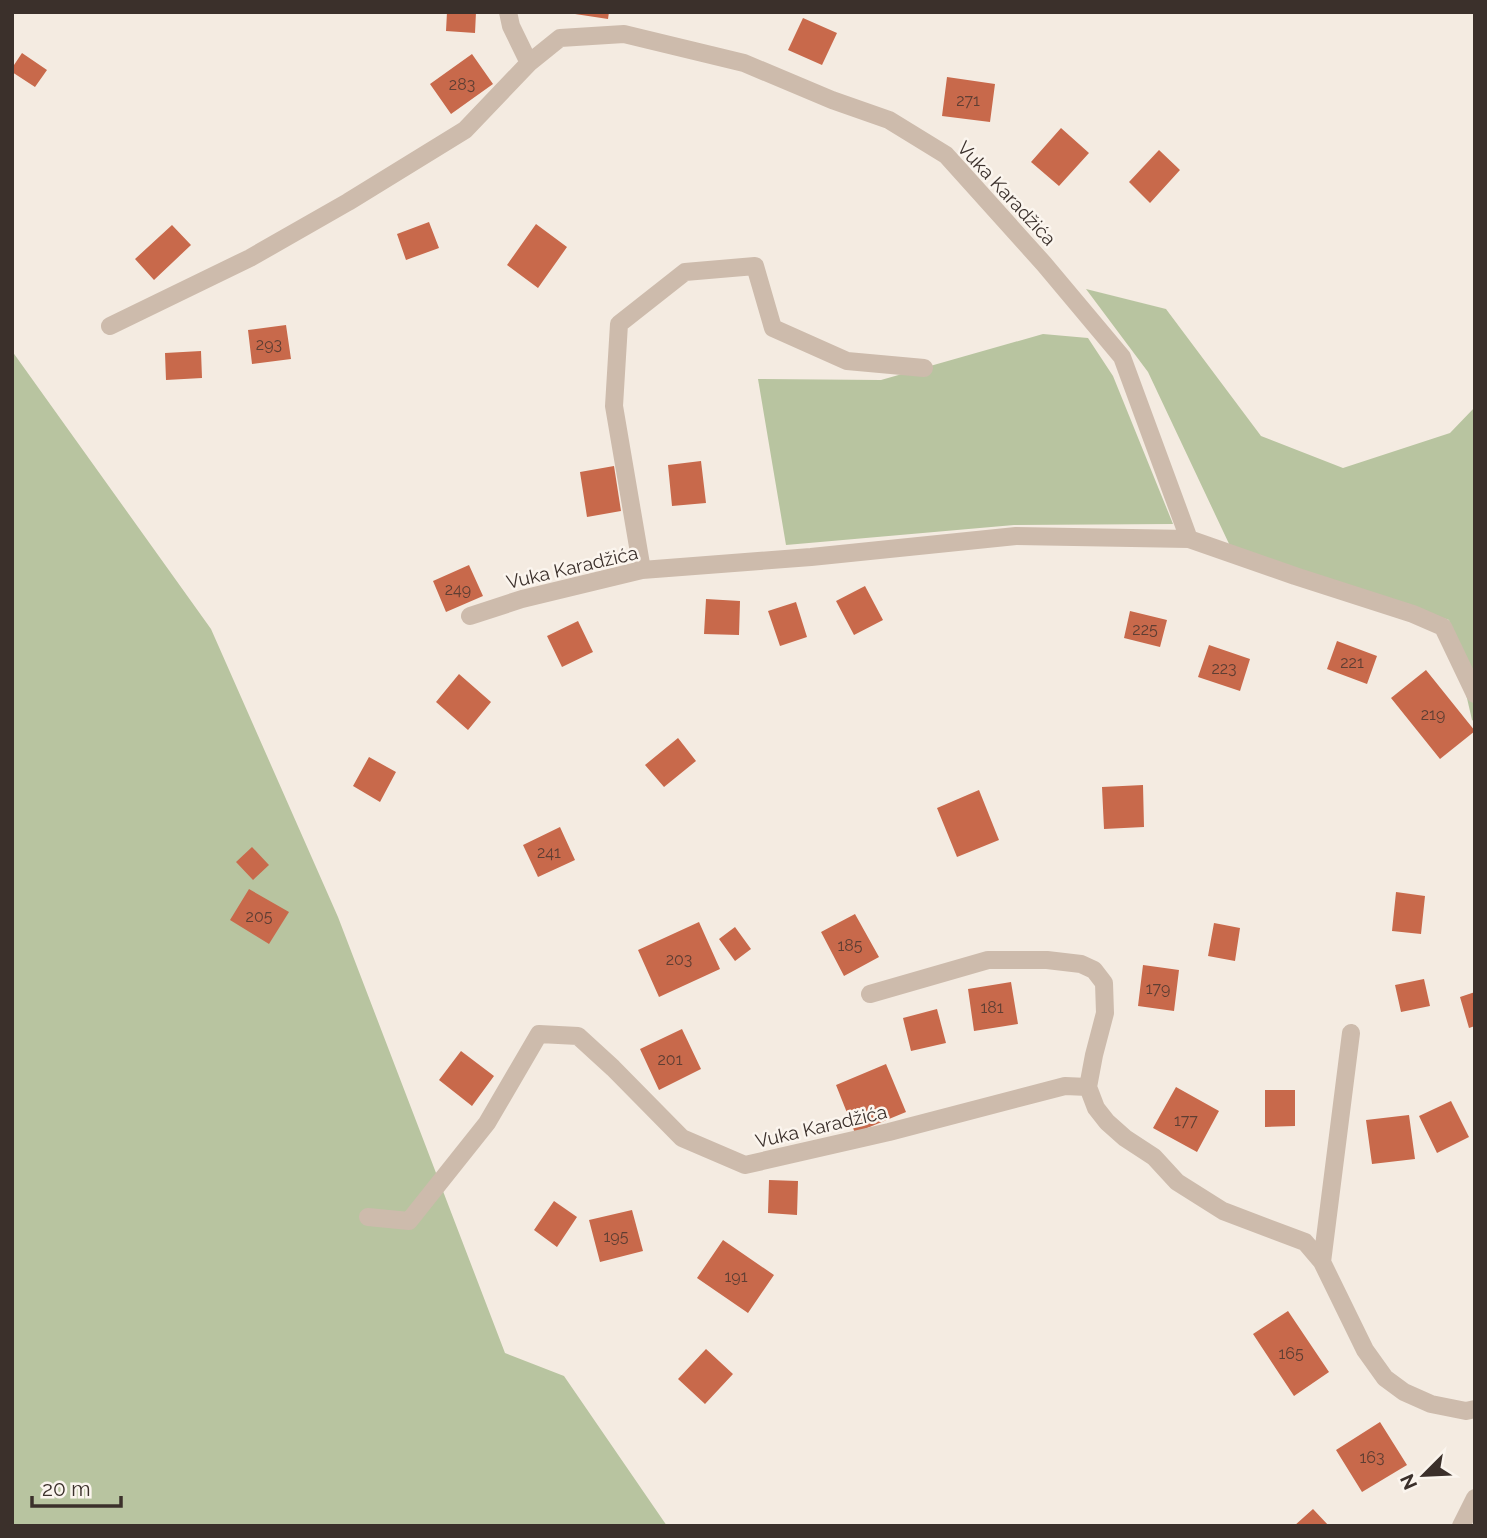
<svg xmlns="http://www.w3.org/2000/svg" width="1487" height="1538" font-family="Raleway,sans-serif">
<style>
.green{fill:#b8c4a0}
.building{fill:#c8694b}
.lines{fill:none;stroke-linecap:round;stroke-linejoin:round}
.minor{stroke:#cdbbac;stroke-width:18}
.tertiary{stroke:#cdbbac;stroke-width:18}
.labels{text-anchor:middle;stroke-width:5;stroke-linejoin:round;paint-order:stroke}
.number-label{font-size:16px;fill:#5e3e33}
.street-label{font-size:19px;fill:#3b302b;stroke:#fbf5ee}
</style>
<rect width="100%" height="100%" fill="#f4ebe1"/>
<path class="green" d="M1086 289 1166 309 1261 436 1343 468 1450 433 1475 407V722L1472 720 1449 620 1231 548 1148 372Z
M1043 334 1088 338 1113 376 1173 524 1014 525 786 545 758 379 881 380Z
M12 351 211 629 338 917 505 1353 564 1376 667 1526H12Z"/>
<path class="building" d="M447 12H476L475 33 446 31Z
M575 12H609L608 19 575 14Z
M803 18 837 33 822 65 788 50Z
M22 53 47 70 35 87 12 72V68Z
M472 54 493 84 451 114 430 84Z
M947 77 995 84 990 122 942 116Z
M1061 128 1089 153 1059 186 1031 162Z
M1159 150 1180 170 1150 203 1129 182Z
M429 222 439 248 406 260 397 234Z
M536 224 567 247 538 288 507 265Z
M172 225 191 245 154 280 135 259Z
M286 325 291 359 252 364 248 330Z
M201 351 202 378 166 380 165 353Z
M701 461 706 503 672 506 668 465Z
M614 466 621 511 587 517 580 472Z
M469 565 483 596 446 612 433 581Z
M865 586 883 620 854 635 836 601Z
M706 599 740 601 739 635 704 634Z
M796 602 807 637 780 646 768 611Z
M1130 611 1167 620 1160 647 1124 638Z
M578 621 593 652 562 667 547 636Z
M1337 641 1377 656 1367 684 1327 669Z
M1209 645 1250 659 1240 691 1198 677Z
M1426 670 1475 731 1440 759 1391 698Z
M459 674 491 702 468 730 436 702Z
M678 738 696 761 664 787 645 765Z
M369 757 396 772 380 802 353 786Z
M1143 785 1144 827 1104 829 1102 787Z
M979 790 999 840 957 857 937 808Z
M560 827 575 860 538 877 523 845Z
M252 847 269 865 253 880 236 862Z
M249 889 289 912 269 944 230 920Z
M1396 892 1425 896 1421 934 1392 931Z
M855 914 879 957 844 976 821 932Z
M699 922 720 969 659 997 638 950Z
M1214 923 1240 928 1235 961 1208 956Z
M735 927 751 949 735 961 719 939Z
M1143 965 1179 970 1174 1011 1138 1006Z
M1424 979 1430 1006 1401 1012 1395 985Z
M1011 982 1018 1024 974 1031 968 989Z
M1475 992V1026L1469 1028 1460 997Z
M937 1009 946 1043 911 1051 903 1018Z
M682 1029 701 1069 659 1090 640 1049Z
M461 1051 494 1076 472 1106 439 1080Z
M886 1064 906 1112 855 1133 836 1085Z
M1176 1087 1219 1111 1197 1152 1153 1128Z
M1265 1090H1295V1126L1265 1127Z
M1451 1101 1469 1137 1437 1153 1419 1116Z
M1409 1115 1415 1159 1372 1164 1366 1120Z
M769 1180 798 1181 797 1215 768 1213Z
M554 1201 577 1217 557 1247 534 1230Z
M632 1210 643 1251 600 1262 589 1220Z
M723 1240 774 1275 748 1313 697 1278Z
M1288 1311 1329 1372 1294 1396 1253 1334Z
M706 1349 733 1374 705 1404 678 1379Z
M1380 1422 1407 1465 1362 1492 1336 1450Z
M1313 1509 1329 1526H1294Z"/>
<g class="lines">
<path class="minor" d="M508 12 511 26 529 63
M110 326 250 258 348 202 465 130 529 63 560 38 624 34 744 63 832 100 889 120 946 155 1044 264 1122 357 1189 539
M642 570 614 406 619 324 685 272 755 266 773 328 847 361 924 368
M470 616 522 599 642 570 811 557 1016 536 1189 539 1295 576 1413 614 1443 627 1475 694
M870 994 988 960H1047L1081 964 1094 970 1104 983 1105 1013 1094 1055 1088 1087
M368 1217 409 1221 487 1123 539 1034 578 1036 613 1068 682 1138 745 1165 889 1132 1065 1086 1088 1087 1096 1108 1107 1122 1125 1138 1154 1157 1177 1182 1223 1211 1305 1242 1322 1262 1365 1350 1385 1378 1404 1392 1431 1404 1466 1411 1475 1409
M1322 1262 1351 1033"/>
<path class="tertiary" d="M1461 1526 1475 1498"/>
</g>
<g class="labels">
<g class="number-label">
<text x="462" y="90">283</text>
<text x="968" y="106">271</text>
<text x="269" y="350">293</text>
<text x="458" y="595">249</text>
<text x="1145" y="635">225</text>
<text x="1352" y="668">221</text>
<text x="1224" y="674">223</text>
<text x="1433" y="720">219</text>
<text x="549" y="858">241</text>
<text x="259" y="922">205</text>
<text x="850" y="951">185</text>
<text x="679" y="965">203</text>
<text x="1158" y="994">179</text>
<text x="992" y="1013">181</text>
<text x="670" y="1065">201</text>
<text x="1186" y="1126">177</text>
<text x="616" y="1242">195</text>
<text x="736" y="1282">191</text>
<text x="1291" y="1359">165</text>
<text x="1372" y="1463">163</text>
</g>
<g class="street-label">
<text transform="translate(1007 193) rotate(47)" y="7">Vuka Karadžića</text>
<text transform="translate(572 567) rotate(-13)" y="7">Vuka Karadžića</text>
<text transform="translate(821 1126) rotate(-13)" y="7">Vuka Karadžića</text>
</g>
</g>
<rect width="1487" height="1538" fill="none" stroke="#3b302b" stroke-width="28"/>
<g transform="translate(1424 1475) rotate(246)" stroke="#fbf5ee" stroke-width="5" paint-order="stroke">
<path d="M0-5L12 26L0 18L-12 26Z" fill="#3b302b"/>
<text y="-10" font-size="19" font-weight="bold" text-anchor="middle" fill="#3b302b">N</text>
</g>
<path d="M32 1496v10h89v-10" fill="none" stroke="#3b302b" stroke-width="3.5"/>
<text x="42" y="1496" font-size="21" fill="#3b302b" stroke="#fbf5ee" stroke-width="5" paint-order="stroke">20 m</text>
</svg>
